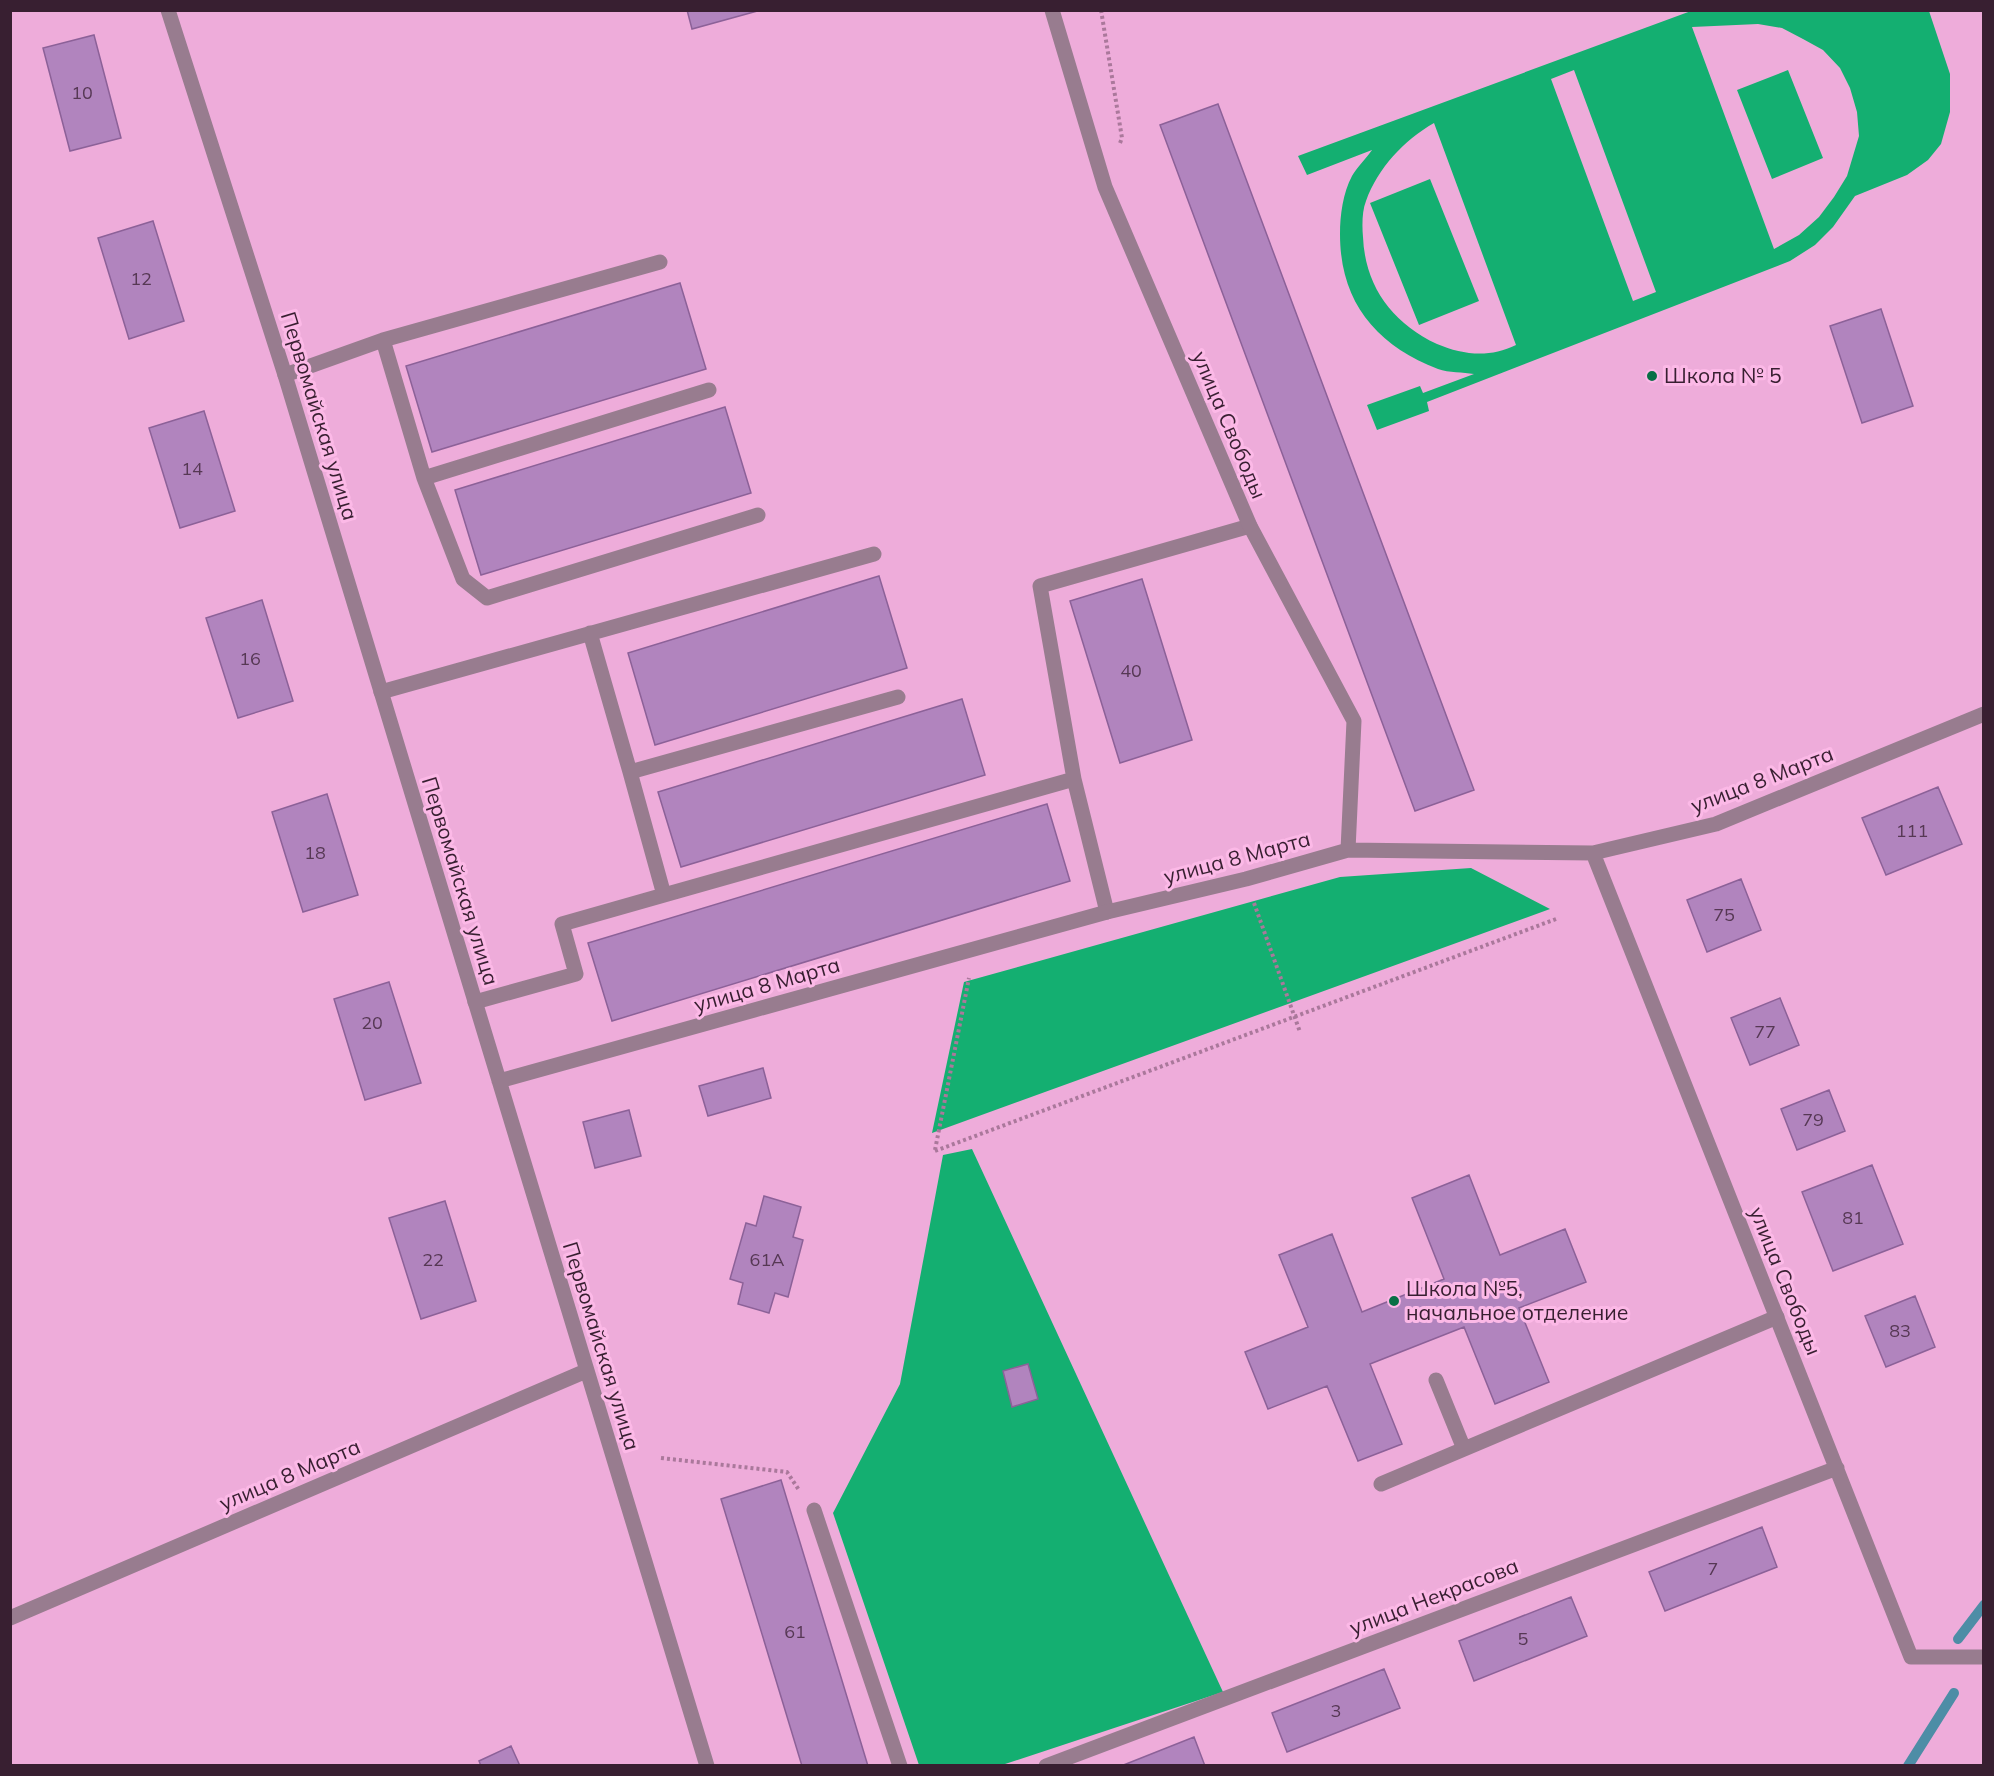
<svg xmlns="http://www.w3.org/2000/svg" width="1994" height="1776" font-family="Mulish,sans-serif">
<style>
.green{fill:#14af71;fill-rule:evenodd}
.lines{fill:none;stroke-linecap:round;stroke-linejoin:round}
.stream{stroke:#4d8da6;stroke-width:10}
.building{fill:#b184be;stroke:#8c6198;stroke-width:1.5}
.path{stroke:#aa789b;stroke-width:4;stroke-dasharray:3 3;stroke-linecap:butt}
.lane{stroke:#987c8f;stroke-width:15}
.street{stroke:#987c8f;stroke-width:15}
.poi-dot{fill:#086f45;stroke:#fcb9e7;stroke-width:2}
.labels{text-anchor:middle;stroke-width:6;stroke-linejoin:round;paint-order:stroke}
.number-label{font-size:18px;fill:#563854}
.poi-label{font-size:21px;fill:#381f31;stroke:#fcb9e7;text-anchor:start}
.street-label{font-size:21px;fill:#381f31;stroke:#fcb9e7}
</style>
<rect width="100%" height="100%" fill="#eeacda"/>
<path class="green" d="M1691 11H1929L1950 74V112L1941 144 1928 160 1907 175 1855 196 1833 227 1815 245 1790 261 1427 402 1429 411 1377 430 1367 405 1420 386 1423 393 1474 374C1463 372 1449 373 1438 369 1376 345 1340 302 1340 234 1340 215 1343 193 1352 176 1357 167 1366 159 1372 150L1307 175 1298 156ZM1758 24 1782 28 1803 39 1823 50 1840 68 1850 88 1857 112 1859 136 1847 176 1834 197 1819 217 1799 235 1774 249 1692 27ZM1574 70 1656 292 1633 301 1551 79ZM1434 123 1516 345C1490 358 1463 355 1437 344 1392 323 1365 286 1363 237 1362 226 1362 211 1366 201 1378 168 1404 140 1434 123Z
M1788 70 1823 158 1772 179 1737 90Z
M1430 179 1479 301 1419 325 1370 203Z
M1471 868 1550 909 932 1133 964 982 1340 877Z
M972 1149 1223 1692 1002 1765H919L833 1513 900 1384 943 1155Z"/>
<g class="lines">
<path class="stream" d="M1958 1639 1984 1605
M1908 1766 1954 1693"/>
</g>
<path class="building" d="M687 10H761L692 29Z
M94 35 121 138 70 151 43 48Z
M1218 104 1474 790 1415 811 1160 125Z
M153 221 184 321 129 339 98 238Z
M680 283 706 369 432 452 406 366Z
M1881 309 1913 406 1862 423 1830 326Z
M725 407 751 493 481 575 455 490Z
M204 411 235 511 180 528 149 428Z
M879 576 907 668 655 745 628 653Z
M1142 579 1192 740 1120 763 1070 601Z
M262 600 293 701 238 718 206 618Z
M962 699 985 775 681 867 658 792Z
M1938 787 1962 844 1886 875 1862 818Z
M327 794 358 895 303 912 272 812Z
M1047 804 1070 881 612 1021 588 943Z
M1741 879 1761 930 1707 952 1687 900Z
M389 982 421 1083 365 1100 334 999Z
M1780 998 1799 1045 1750 1065 1731 1018Z
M763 1068 771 1098 708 1116 699 1086Z
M1829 1090 1845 1131 1797 1150 1781 1109Z
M629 1110 641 1156 595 1168 583 1122Z
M1872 1165 1903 1244 1833 1271 1802 1192Z
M1469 1175 1500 1255 1565 1229 1586 1282 1519 1308 1549 1382 1495 1404 1464 1327 1370 1364 1402 1444 1358 1461 1327 1386 1268 1409 1245 1352 1308 1327 1279 1255 1332 1234 1362 1312 1444 1279 1412 1198Z
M764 1196 801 1207 793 1237 803 1240 788 1297 775 1293 769 1313 738 1304 743 1283 730 1279 746 1223 756 1226Z
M445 1201 476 1301 421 1319 389 1218Z
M1915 1296 1935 1347 1886 1367 1865 1316Z
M1028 1364 1038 1399 1012 1407 1003 1371Z
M781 1480 868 1766H802L721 1499Z
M1762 1527 1777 1567 1665 1611 1649 1572Z
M1571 1597 1587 1636 1474 1681 1459 1641Z
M1384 1669 1400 1708 1287 1752 1272 1713Z
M1194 1737 1205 1766H1121Z
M511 1746 520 1766H481L479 1761Z"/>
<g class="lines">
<path class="path" d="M1101 10 1122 138 1120 143
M1254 903 1300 1032
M935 1150 969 978
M935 1151 1556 919
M661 1458 787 1472 799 1490"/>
<path class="lane" d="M383 340 424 478 463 579 487 598 758 515
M285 375 383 340 660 262
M424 478 709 390
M590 633 630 772
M381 692 874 554
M898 697 630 772 664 895 1074 779
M1107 912 1074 779 1040 586 1250 526
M475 1002 576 974 562 924 664 895
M1436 1380 1464 1449
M1381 1484 1777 1317
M814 1510 900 1766"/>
<path class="street" d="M168 10 285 375 707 1766
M1052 10 1105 187 1250 526 1354 721 1348 850
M1593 853 1911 1657H1984
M499 1081 1107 912 1246 879 1348 850 1593 853 1716 824 1984 714
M10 1618 586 1371
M1046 1766 1837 1468"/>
</g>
<g class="poi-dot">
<circle cx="1652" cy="376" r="6"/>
<circle cx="1394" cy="1301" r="6"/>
</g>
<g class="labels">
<g class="number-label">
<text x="82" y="99">10</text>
<text x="141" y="285">12</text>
<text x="192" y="475">14</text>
<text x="250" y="665">16</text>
<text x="1131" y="677">40</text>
<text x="1912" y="837">111</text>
<text x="315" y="859">18</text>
<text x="1724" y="921">75</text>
<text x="372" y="1029">20</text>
<text x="1765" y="1038">77</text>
<text x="1813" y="1126">79</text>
<text x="1853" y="1224">81</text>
<text x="433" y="1266">22</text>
<text x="767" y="1266">61А</text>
<text x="1900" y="1337">83</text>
<text x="1713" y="1575">7</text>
<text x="795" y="1638">61</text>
<text x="1523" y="1645">5</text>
<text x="1336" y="1717">3</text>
</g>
<g class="poi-label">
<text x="1664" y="383">Школа № 5</text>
<text x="1406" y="1296">Школа №5,<tspan x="1406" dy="24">начальное отделение</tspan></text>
</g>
<g class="street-label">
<text transform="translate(319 416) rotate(73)" y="7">Первомайская улица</text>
<text transform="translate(1229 425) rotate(67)" y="7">улица Свободы</text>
<text transform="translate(1762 780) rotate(-21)" y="7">улица 8 Марта</text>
<text transform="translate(1237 858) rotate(-15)" y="7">улица 8 Марта</text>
<text transform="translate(460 881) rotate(73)" y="7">Первомайская улица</text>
<text transform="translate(767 985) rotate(-16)" y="7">улица 8 Марта</text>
<text transform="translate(1785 1281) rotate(68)" y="7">улица Свободы</text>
<text transform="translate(601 1346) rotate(73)" y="7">Первомайская улица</text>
<text transform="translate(290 1475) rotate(-23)" y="7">улица 8 Марта</text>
<text transform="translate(1434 1597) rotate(-21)" y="7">улица Некрасова</text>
</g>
</g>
<rect width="1994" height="1776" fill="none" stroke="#381f31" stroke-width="24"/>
</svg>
